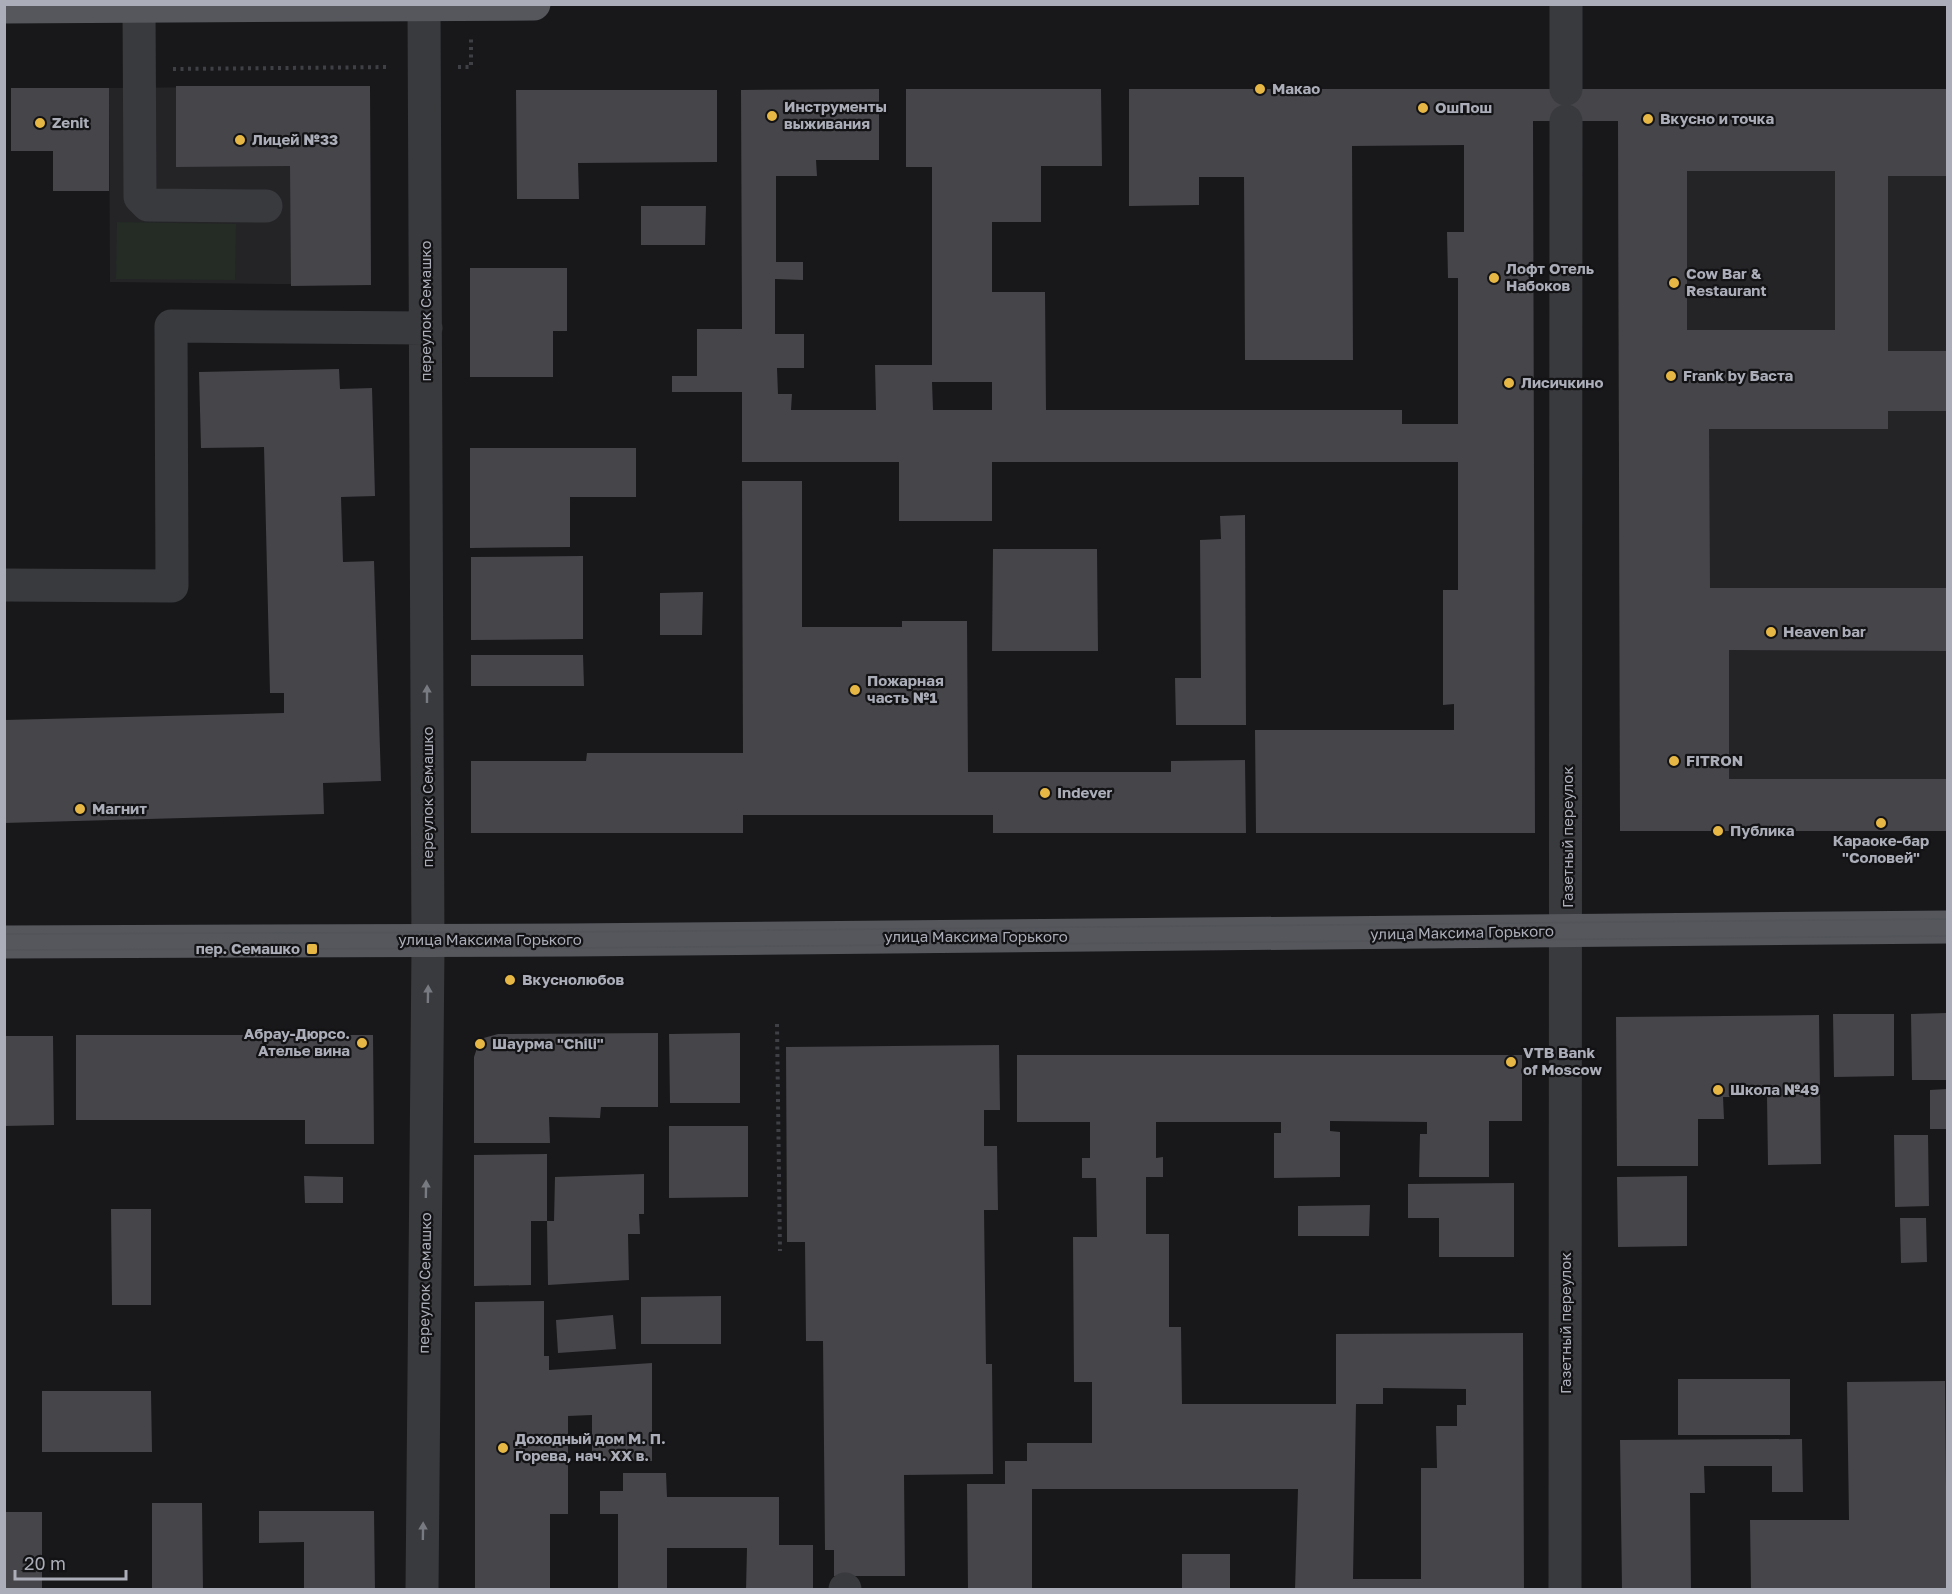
<svg xmlns="http://www.w3.org/2000/svg" width="1952" height="1594" font-family="'Golos Text',sans-serif">
<style>
.built{fill:#242427}
.green{fill:#242c25}
.building{fill:#45454a;fill-rule:evenodd}
.lines{fill:none;stroke-linecap:round;stroke-linejoin:round}
.path{stroke:#3f4045;stroke-width:4;stroke-dasharray:3 4.5;stroke-linecap:butt}
.minor{stroke:#393a3e;stroke-width:33}
.major{stroke:#55575d;stroke-width:33}
.tram{stroke:#525459;stroke-width:1.5}
.oneway{fill:#787a81}
.poi-dot{fill:#e6b744;stroke:#131315;stroke-width:2}
.labels{text-anchor:middle;stroke-width:4.5;stroke-linejoin:round;paint-order:stroke}
.poi-label{font-size:15px;font-weight:bold;fill:#abaeb8;stroke:#131315;text-anchor:start}
.street-label{font-size:15px;fill:#abaeb8;stroke:#131315}
</style>
<rect width="100%" height="100%" fill="#18181a"/>
<path class="built" d="M370 86 371 285 110 282 109 88Z
M1618 89H1947V831H1620Z"/>
<path class="green" d="M117 222 236 224 235 280 116 279Z"/>
<path class="building" d="M176 86H370L371 285 291 286 290 166 176 167Z
M11 88H109V191H53V151H11Z
M879 89V160H816L817 176H776V262H803V280L775 279V334H804V368H777L778 394H792L791 410H876L875 365H932V167H906V89H1101L1102 166H1041V222H992V292H1045L1046 410H1402V424H1458V278H1448L1447 232H1464V145L1352 146 1353 360H1245L1244 177H1199V205L1129 206V89H1947V176H1888V351H1947V411H1888V429H1709L1710 588H1947V651L1729 650V779H1947V831H1620L1618 121H1533L1535 833H1256L1255 730H1454V704L1443 705V590H1458V462H992V521H899V462H742V392H672V376H697V329H742L741 90ZM1687 171H1835V330H1687ZM932 382H992V410H933Z
M516 90H717V162L578 163 579 199H517Z
M641 206H706L705 245H641Z
M470 268H567V331H553V377H470Z
M339 369 340 389 372 388 375 496 341 497 343 562 374 561 381 781 323 783 324 814 4 823V720L284 713V693H270L264 447 201 448 199 372Z
M470 448H636V497H570V547L470 548Z
M742 481H802V627H902V621H967L968 772H1171V761L1245 760 1246 833H993V815H743V833H471V761H586L587 753H743Z
M1245 515 1246 725H1176L1175 678H1201L1200 540 1221 539 1220 516Z
M993 549H1097L1098 651H992Z
M583 556V639L471 640V557Z
M703 592 702 635H660V593Z
M471 655H583L584 686H471Z
M1947 1013V1080H1912L1911 1014Z
M1833 1014H1894V1076L1834 1077Z
M1819 1015 1821 1164 1768 1165 1767 1097H1723L1724 1119H1698V1166H1617L1616 1017Z
M658 1033V1107H601L600 1118 549 1117 550 1143H474V1057L480 1039 498 1034Z
M740 1033V1103H670L669 1034Z
M76 1035H373L374 1144H305V1120H76Z
M4 1036H53L54 1125 4 1126Z
M999 1045 1000 1110H984V1146H997L998 1210H984L986 1364H992L993 1474 904 1475 905 1576H834V1550H825L823 1341H806L805 1242H787L786 1047Z
M1017 1055H1522V1121H1489V1177H1419L1420 1134H1427V1122L1330 1121V1131L1340 1132V1177L1274 1178V1133H1281V1122H1156V1158L1163 1157V1177H1146V1234H1169V1327H1181L1182 1404H1336V1334L1523 1333 1524 1590H1295L1298 1489H1032V1590H968L967 1484H1005V1461H1027V1443H1092V1382H1074L1073 1237H1097L1096 1178H1082V1158H1090V1122H1017ZM1383 1388 1466 1389V1405H1457V1426H1436L1437 1468H1421V1579H1353L1356 1404H1383Z
M1947 1089V1129H1930V1090Z
M669 1126H748V1197L669 1198Z
M1894 1135H1928L1929 1206 1895 1207Z
M547 1154V1221H531V1285L474 1286V1155Z
M644 1174V1214H639L640 1234H628L629 1280 548 1285 547 1221H554L555 1177Z
M304 1176 343 1177V1203H305Z
M1687 1176V1246L1618 1247 1617 1177Z
M1514 1183V1257H1439V1218H1408V1184Z
M1370 1205 1369 1236H1298V1206Z
M111 1209H151V1305H112Z
M1900 1218H1926L1927 1262 1901 1263Z
M721 1296V1344H641V1297Z
M544 1301V1356H549V1370L652 1363V1461H592V1415L568 1416V1514H550V1590H475V1302Z
M613 1315 616 1349 558 1353 556 1320Z
M1678 1379H1790V1435H1678Z
M1945 1381 1947 1590H1751L1750 1520H1849L1847 1382Z
M42 1391H151L152 1452H42Z
M1802 1439 1803 1492H1772V1466H1704L1705 1493H1690L1691 1590H1622L1620 1440Z
M623 1473H666L667 1497H779V1545H813V1590H746L747 1548H667V1590H618V1514H600V1491H623Z
M152 1503H202L203 1590H152Z
M259 1511H374L375 1590H304V1542L259 1543Z
M5 1512H42V1590H5Z
M1182 1554H1230V1590H1182Z"/>
<g class="lines">
<path class="path" d="M458 67H471V39
M173 69 390 67
M777 1024 780 1251"/>
<path class="minor" d="M1566 4V89
M139 7 140 197 148 205 266 206
M4 585 172 586 171 326 426 328
M845 1589V1590
M422 1590 428 949 424 4
M1565 1590 1566 121"/>
<path class="major" d="M4 7 534 4
M4 942 569 940 1948 927"/>
<path class="tram" d="M4 934 567 932 1948 919
M4 950 569 948 1948 936"/>
</g>
<defs><path id="oneway-solid" d="M-6-.8H1V-3.2L6.5 0L1 3.2V.8H-6Z" transform="scale(1.5)"/></defs>
<g class="oneway">
<use href="#oneway-solid" transform="translate(427 694) rotate(-90)"/>
<use href="#oneway-solid" transform="translate(428 994) rotate(-89)"/>
<use href="#oneway-solid" transform="translate(426 1189) rotate(-89)"/>
<use href="#oneway-solid" transform="translate(423 1531) rotate(-89)"/>
</g>
<g class="poi-dot">
<circle cx="1260" cy="89" r="6"/>
<circle cx="1423" cy="108" r="6"/>
<circle cx="772" cy="116" r="6"/>
<circle cx="1648" cy="119" r="6"/>
<circle cx="40" cy="123" r="6"/>
<circle cx="240" cy="140" r="6"/>
<circle cx="1494" cy="278" r="6"/>
<circle cx="1674" cy="283" r="6"/>
<circle cx="1671" cy="376" r="6"/>
<circle cx="1509" cy="383" r="6"/>
<circle cx="1771" cy="632" r="6"/>
<circle cx="855" cy="690" r="6"/>
<circle cx="1674" cy="761" r="6"/>
<circle cx="1045" cy="793" r="6"/>
<circle cx="80" cy="809" r="6"/>
<circle cx="1881" cy="823" r="6"/>
<circle cx="1718" cy="831" r="6"/>
<rect x="306" y="943" width="12" height="12" rx="3"/>
<circle cx="510" cy="980" r="6"/>
<circle cx="362" cy="1043" r="6"/>
<circle cx="480" cy="1044" r="6"/>
<circle cx="1511" cy="1062" r="6"/>
<circle cx="1718" cy="1090" r="6"/>
<circle cx="503" cy="1448" r="6"/>
</g>
<g class="labels">
<g class="poi-label">
<text x="1272" y="94">Макао</text>
<text x="784" y="112">Инструменты<tspan x="784" dy="17">выживания</tspan></text>
<text x="1435" y="113">ОшПош</text>
<text x="1660" y="124">Вкусно и точка</text>
<text x="52" y="128">Zenit</text>
<text x="252" y="145">Лицей №33</text>
<text x="1506" y="274">Лофт Отель<tspan x="1506" dy="17">Набоков</tspan></text>
<text x="1686" y="279">Cow Bar &amp;<tspan x="1686" dy="17">Restaurant</tspan></text>
<text x="1683" y="381">Frank by Баста</text>
<text x="1521" y="388">Лисичкино</text>
<text x="1783" y="637">Heaven bar</text>
<text x="867" y="686">Пожарная<tspan x="867" dy="17">часть №1</tspan></text>
<text x="1686" y="766">FITRON</text>
<text x="1057" y="798">Indever</text>
<text x="92" y="814">Магнит</text>
<text x="1730" y="836">Публика</text>
<text x="1881" y="846" text-anchor="middle">Караоке-бар<tspan x="1881" dy="17">"Соловей"</tspan></text>
<text x="300" y="954" text-anchor="end">пер. Семашко</text>
<text x="522" y="985">Вкуснолюбов</text>
<text x="350" y="1039" text-anchor="end">Абрау-Дюрсо.<tspan x="350" dy="17">Ателье вина</tspan></text>
<text x="492" y="1049">Шаурма "Chili"</text>
<text x="1523" y="1058">VTB Bank<tspan x="1523" dy="17">of Moscow</tspan></text>
<text x="1730" y="1095">Школа №49</text>
<text x="515" y="1444">Доходный дом М. П.<tspan x="515" dy="17">Горева, нач. ХХ в.</tspan></text>
</g>
<g class="street-label">
<text transform="translate(426 311) rotate(-90)" y="5">переулок Семашко</text>
<text transform="translate(428 797) rotate(-90)" y="5">переулок Семашко</text>
<text transform="translate(1568 837) rotate(-90)" y="5">Газетный переулок</text>
<text transform="translate(1462 933) rotate(-1)" y="5">улица Максима Горького</text>
<text x="976" y="942">улица Максима Горького</text>
<text x="490" y="945">улица Максима Горького</text>
<text transform="translate(425 1283) rotate(-89)" y="5">переулок Семашко</text>
<text transform="translate(1566 1323) rotate(-90)" y="5">Газетный переулок</text>
</g>
</g>
<rect width="1952" height="1594" fill="none" stroke="#abaeb8" stroke-width="12"/>
<path d="M15 1570v9h111v-9" fill="none" stroke="#abaeb8" stroke-width="3"/>
<text x="24" y="1570" font-size="18" fill="#abaeb8" stroke="#131315" stroke-width="4.5" paint-order="stroke">20 m</text>
</svg>
